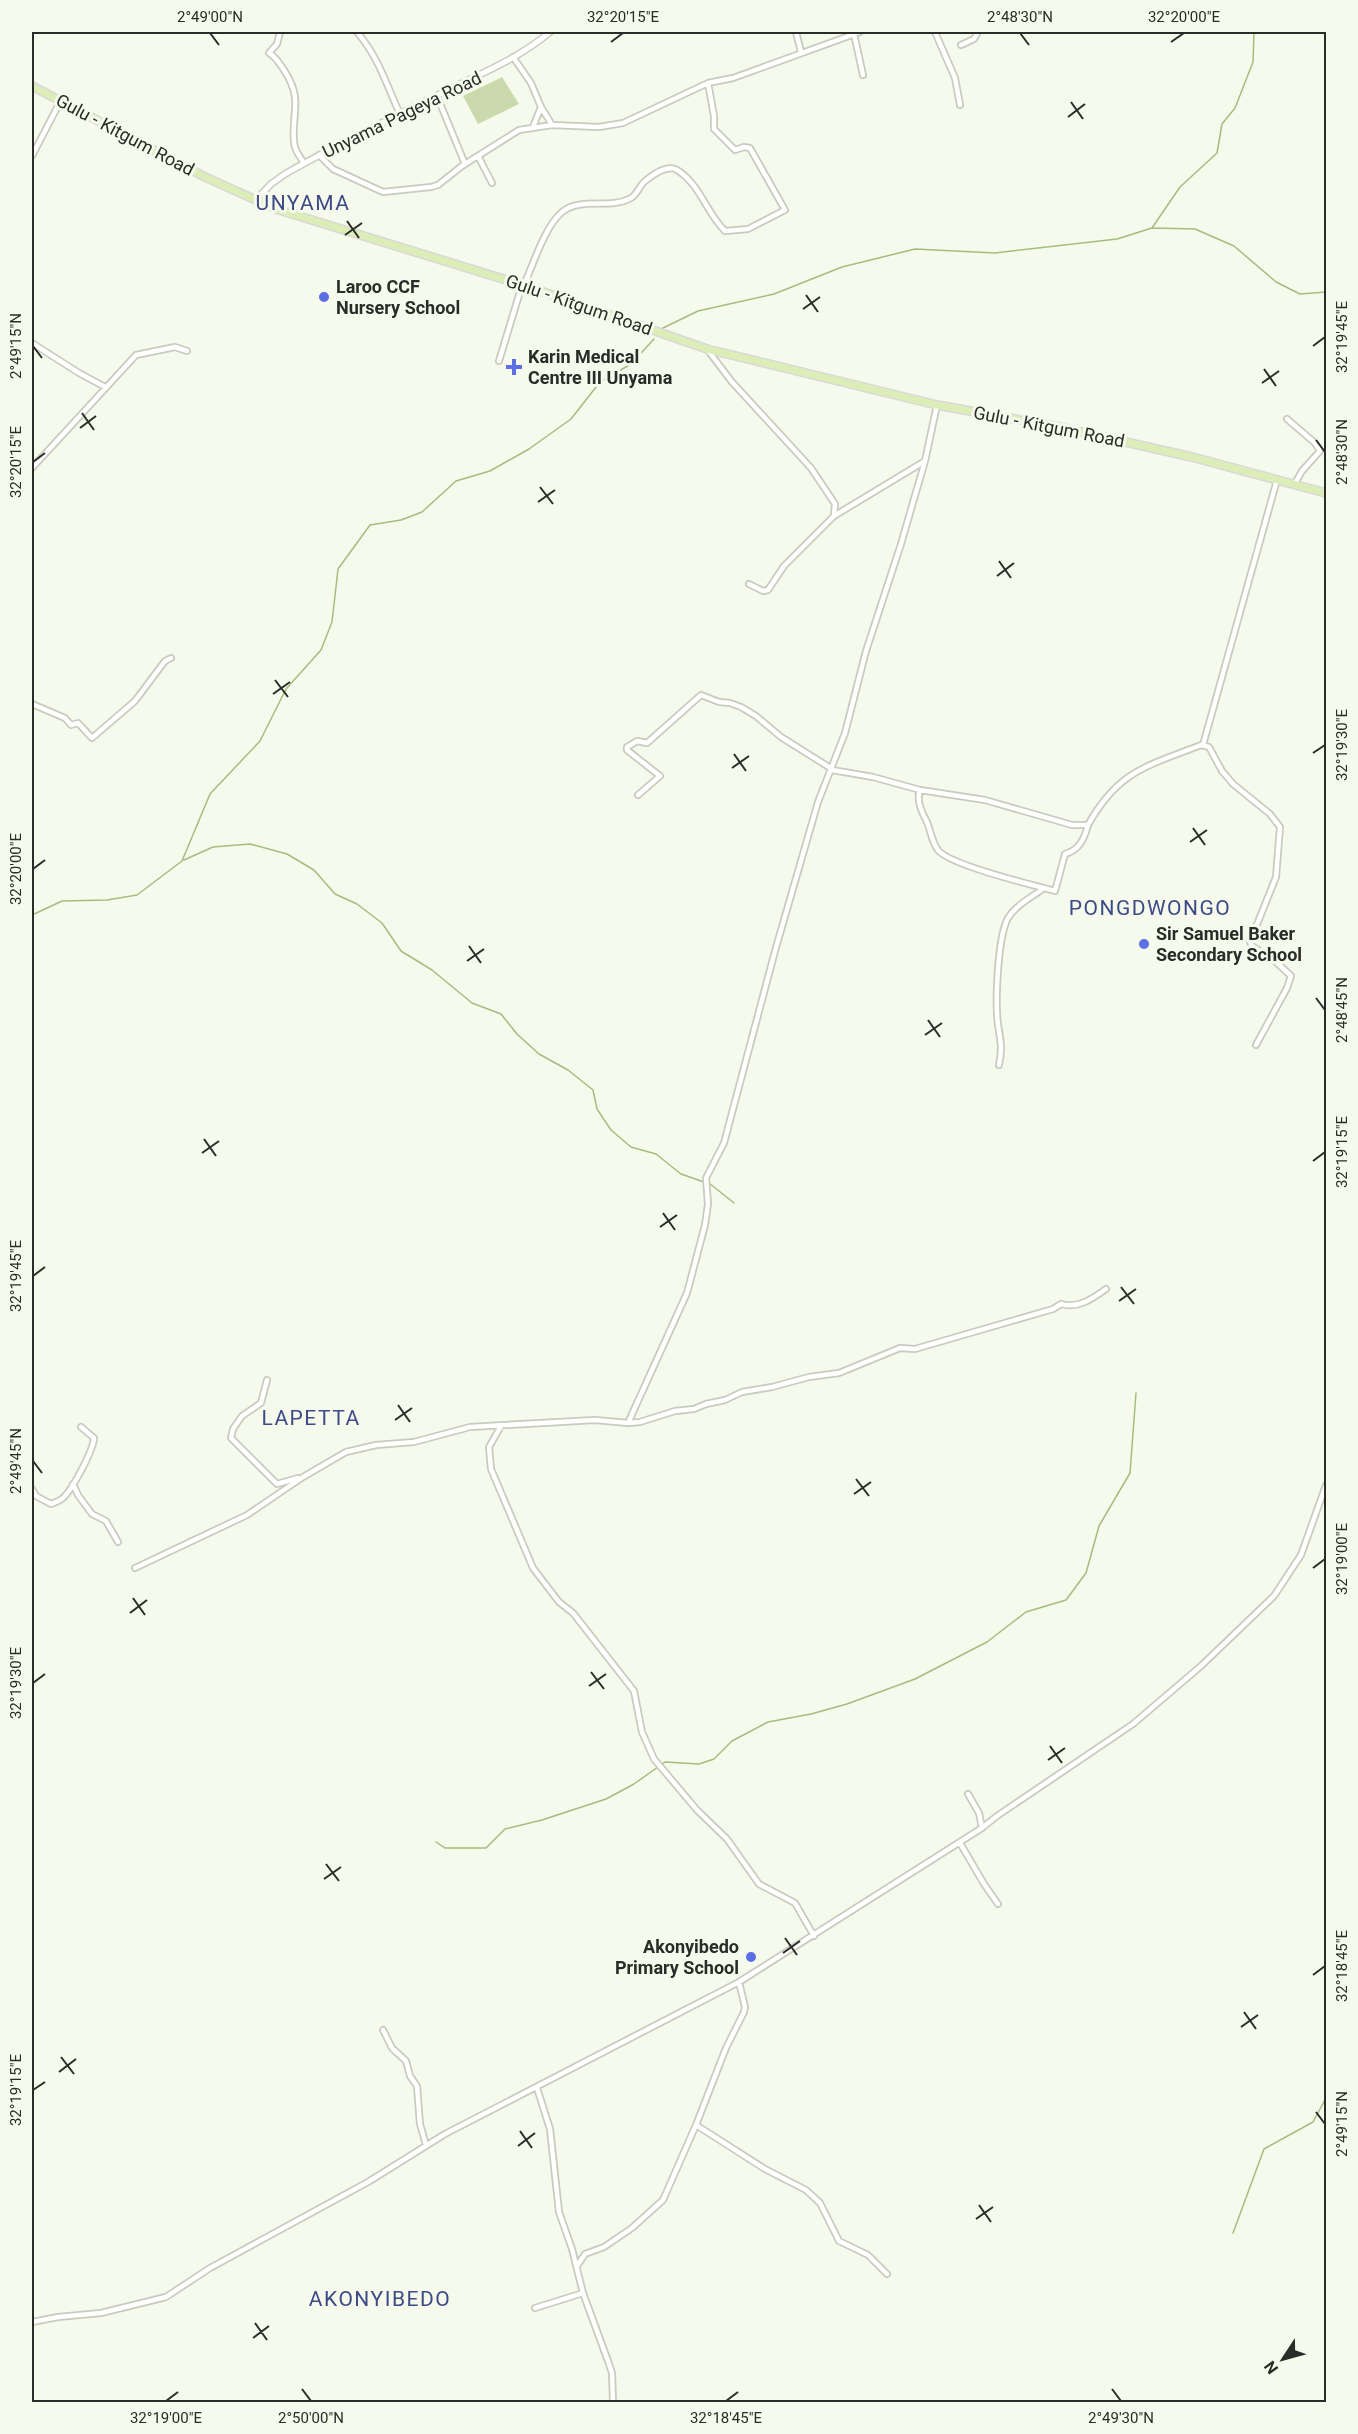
<svg xmlns="http://www.w3.org/2000/svg" width="1358" height="2434" font-family="Roboto,sans-serif">
<style>
.green{fill:#cbdaad}
.lines{fill:none;stroke-linecap:round;stroke-linejoin:round}
.stream{stroke:#a8bb7e;stroke-width:1.5}
.minor-casing{stroke:#c7ccbe;stroke-width:8}
.tertiary-casing{stroke:#c7ccbe;stroke-width:8}
.primary-casing{stroke:#d9d9d8;stroke-width:10}
.minor{stroke:#fff;stroke-width:4.5}
.tertiary{stroke:#fff;stroke-width:5}
.primary{stroke:#dcedb8;stroke-width:7}
.ticks{fill:none;stroke:#2a2c27;stroke-width:2}
.poi-dot{fill:#5b6ee4;stroke:#f5faec;stroke-width:2}
.labels{text-anchor:middle;stroke-width:6;stroke-linejoin:round;paint-order:stroke}
.street-label{font-size:18px;fill:#2a2c27;stroke:#f5faec}
.poi-label{font-size:18px;font-weight:bold;fill:#2a2c27;stroke:#f5faec;text-anchor:start}
.quarter-label{font-size:21px;letter-spacing:1.5px;fill:#3d4a86;stroke:#f5faec}
.neatline{fill:none;stroke:#2a2c27;stroke-width:2}
.ticks-label{font-size:15px;text-anchor:middle;fill:#2a2c27}
</style>
<rect width="100%" height="100%" fill="#f5faec"/>
<path class="green" d="M502 77 519 104 478 124 463 96Z"/>
<g class="lines">
<path class="stream" d="M1152 228 1195 229 1234 246 1276 282 1300 294 1326 292
M661 329 698 311 774 294 842 267 915 249 995 253 1117 239 1152 228 1180 187 1217 153 1222 124 1235 108 1253 62 1254 32
M184 860 213 847 250 844 287 854 314 870 335 894 357 904 382 923 401 951 432 970 472 1003 501 1014 517 1034 539 1054 568 1070 593 1090 597 1109 611 1130 631 1147 656 1154 681 1174 704 1182
M32 915 62 901 107 900 137 895 182 861 210 794 260 741 286 689 321 650 332 622 338 569 370 525 401 520 422 512 456 481 490 471 529 449 571 419 600 382 631 364 654 339
M709 1183 734 1203
M436 1842 445 1848H486L505 1829 542 1820 606 1799 634 1784 665 1762 699 1764 714 1759 732 1741 768 1722 811 1714 847 1704 915 1679 987 1642 1026 1612 1066 1600 1086 1573 1099 1526 1130 1473 1136 1393
M1233 2233 1264 2149 1313 2122 1326 2098"/>
<defs>
<path id="minor" d="M280 32 277 44 269 53C276 57 279 63 284 70 304 101 291 112 294 142 294 150 300 157 304 163
M357 32C379 58 386 84 400 114
M796 32 801 52
M935 32 955 78 960 105
M854 34 863 75
M961 45 974 39 978 32
M513 57 531 83 541 107 552 125
M437 96 465 164
M533 127 541 107
M319 155 333 169 383 192 431 187 438 185 462 166 519 130 552 125 599 127 623 123 708 83 733 78 860 32
M32 156 61 100
M478 156 492 183
M524 285C533 265 545 226 562 212 580 197 609 209 629 199 637 196 638 188 644 182 651 176 667 164 677 170 700 184 707 214 725 231L748 229 785 210 750 148 744 147 735 150 714 129V116L708 83
M32 343 79 373 105 387
M707 349 732 382 811 468 835 504 834 516
M499 361 522 285
M1287 419 1315 443 1320 451 1302 471 1294 485
M32 468 136 355 175 347 187 351
M749 584 763 591 768 590 784 566 834 516 925 461
M32 704 65 718 71 725 78 723 92 738 135 701 165 661 171 658
M1203 745 1277 480
M832 770 873 777 920 790 985 800 1072 825H1088C1118 771 1147 766 1201 745L1209 747 1222 771 1233 784 1270 814 1280 827 1276 877 1250 942 1252 946 1275 961 1291 976 1287 988 1256 1045
M920 790C916 800 921 811 926 820 931 830 931 841 938 850 949 865 1033 885 1055 891L1065 854C1079 850 1084 840 1088 825
M638 795 660 776 627 750V747L637 741 647 743 701 695 719 702 730 703 741 707 756 716 781 737 832 769
M999 1065C1004 1042 998 1036 997 1014 996 993 998 936 1008 918 1016 905 1032 897 1044 888
M267 1380 261 1403 242 1416 233 1429 231 1438 277 1484 298 1478
M628 1423 687 1293 705 1225 708 1204 706 1178 724 1143 775 951 818 802 845 733 866 651 901 544 925 461 937 405
M501 1426 489 1447 491 1469 533 1568 559 1602 573 1613 634 1691 642 1732 654 1759 697 1810 727 1839 759 1884 795 1903 814 1936
M73 1484 78 1495 92 1514 106 1521 118 1542
M32 1489 36 1496 51 1504C56 1502 60 1501 64 1497 73 1488 93 1451 94 1438L81 1427
M135 1568 247 1515 303 1477 346 1452 376 1445 414 1442 470 1427 595 1420 628 1423 640 1422 675 1411 694 1409 706 1404 725 1400 742 1392 772 1387 809 1377 839 1373 900 1348 915 1349 1053 1309 1061 1304C1078 1309 1092 1299 1106 1289
M968 1794 979 1813 982 1828
M960 1843 984 1884 998 1904
M383 2030 392 2048 406 2061 410 2076 417 2086 420 2124 426 2145
M537 2088 550 2129 559 2212 572 2249 583 2293 608 2361 612 2373 613 2402
M696 2125 765 2169 806 2190 820 2203 839 2241 868 2255 887 2274
M577 2266 585 2254 604 2247 632 2228 663 2200 696 2125 726 2048 744 2012 745 2007 739 1982
M535 2308 583 2293
M32 2322 58 2317 101 2313 166 2297 210 2268 368 2182 445 2134 739 1982 982 1828 997 1816 1133 1724 1201 1666 1274 1596 1301 1555 1326 1485"/>
<path id="tertiary" d="M256 200 271 184 285 174C343 141 404 112 464 82 494 68 524 54 550 32"/>
<path id="primary" d="M32 86 205 177 276 209 526 286 707 349 937 405 1059 427 1192 457 1326 493"/>
</defs>
<use href="#minor" class="minor-casing"/>
<use href="#tertiary" class="tertiary-casing"/>
<use href="#primary" class="primary-casing"/>
<use href="#minor" class="minor"/>
<use href="#tertiary" class="tertiary"/>
<use href="#primary" class="primary"/>
</g>
<path class="ticks" d="M210 33 219 45M1020 33 1029 45M611 42 623 33M1171 42 1184 33M1071 102 1083 119M1068 117 1085 104M347 221 359 238M345 235 362 223M806 295 818 312M803 309 820 297M33 346 42 358M1313 346 1325 337M1264 369 1276 386M1262 383 1279 371M82 413 94 430M80 428 96 416M1316 440 1325 452M33 462 45 453M540 487 553 504M538 502 555 490M999 561 1011 578M997 576 1014 563M275 680 288 697M273 694 290 682M1313 753 1325 745M734 754 746 771M732 768 749 756M1193 828 1205 845M1190 842 1207 830M33 869 45 860M469 946 481 963M467 961 484 949M1316 998 1325 1010M928 1020 940 1037M925 1035 942 1023M204 1139 216 1156M202 1153 219 1141M1313 1161 1325 1152M663 1213 675 1230M660 1227 677 1215M33 1276 45 1267M1121 1287 1134 1304M1119 1301 1136 1289M398 1405 410 1422M395 1420 412 1408M33 1461 42 1473M856 1479 869 1496M854 1494 871 1482M1313 1568 1325 1559M133 1598 145 1615M130 1613 147 1600M591 1672 604 1689M33 1683 45 1674M589 1686 606 1674M1050 1746 1062 1763M1048 1760 1065 1748M326 1864 339 1881M324 1879 341 1867M785 1938 797 1955M783 1953 800 1941M1313 1975 1325 1966M1244 2012 1256 2029M1241 2027 1258 2015M61 2057 74 2074M59 2072 76 2059M33 2090 45 2082M1316 2112 1325 2124M520 2131 532 2148M518 2146 535 2133M979 2205 991 2222M976 2219 993 2207M255 2323 267 2340M253 2338 269 2326M302 2389 311 2401M1112 2389 1121 2401M166 2401 178 2392M726 2401 738 2392"/>
<g class="poi-dot">
<circle cx="324" cy="297" r="6"/>
<path d="M511 358h6v6h6v6h-6v6h-6v-6h-6v-6h6z"/>
<circle cx="1144" cy="944" r="6"/>
<circle cx="751" cy="1957" r="6"/>
</g>
<g class="labels">
<g class="street-label">
<text transform="translate(402 115) rotate(-26)" y="6">Unyama Pageya Road</text>
<text transform="translate(125 135) rotate(28)" y="6">Gulu - Kitgum Road</text>
<text transform="translate(579 305) rotate(19)" y="6">Gulu - Kitgum Road</text>
<text transform="translate(1049 427) rotate(11)" y="6">Gulu - Kitgum Road</text>
</g>
<g class="poi-label">
<text x="336" y="293">Laroo CCF<tspan x="336" dy="21">Nursery School</tspan></text>
<text x="528" y="363">Karin Medical<tspan x="528" dy="21">Centre III Unyama</tspan></text>
<text x="1156" y="940">Sir Samuel Baker<tspan x="1156" dy="21">Secondary School</tspan></text>
<text x="739" y="1953" text-anchor="end">Akonyibedo<tspan x="739" dy="21">Primary School</tspan></text>
</g>
<g class="quarter-label">
<text x="303" y="210">UNYAMA</text>
<text x="1150" y="915">PONGDWONGO</text>
<text x="311" y="1425">LAPETTA</text>
<text x="380" y="2306">AKONYIBEDO</text>
</g>
</g>
<rect width="1358" height="2434" fill="none" stroke="#f5faec" stroke-width="66"/>
<g transform="translate(1283 2359) rotate(234)" stroke="#f5faec" stroke-width="4.5" paint-order="stroke">
<path d="M0-4.5L10 22L0 15L-10 22Z" fill="#2a2c27"/>
<text y="-9" font-size="16" font-weight="bold" text-anchor="middle" fill="#2a2c27">N</text>
</g>
<rect x="33" y="33" width="1292" height="2368" class="neatline"/>
<g class="ticks-label">
<text x="210" y="22">2°49'00"N</text>
<text x="623" y="22">32°20'15"E</text>
<text x="1020" y="22">2°48'30"N</text>
<text x="1184" y="22">32°20'00"E</text>
<text transform="translate(1342 337) rotate(-90)" y="5">32°19'45"E</text>
<text transform="translate(16 346) rotate(-90)" y="5">2°49'15"N</text>
<text transform="translate(1342 452) rotate(-90)" y="5">2°48'30"N</text>
<text transform="translate(16 462) rotate(-90)" y="5">32°20'15"E</text>
<text transform="translate(1342 745) rotate(-90)" y="5">32°19'30"E</text>
<text transform="translate(16 869) rotate(-90)" y="5">32°20'00"E</text>
<text transform="translate(1342 1010) rotate(-90)" y="5">2°48'45"N</text>
<text transform="translate(1342 1152) rotate(-90)" y="5">32°19'15"E</text>
<text transform="translate(16 1276) rotate(-90)" y="5">32°19'45"E</text>
<text transform="translate(16 1461) rotate(-90)" y="5">2°49'45"N</text>
<text transform="translate(1342 1559) rotate(-90)" y="5">32°19'00"E</text>
<text transform="translate(16 1683) rotate(-90)" y="5">32°19'30"E</text>
<text transform="translate(1342 1966) rotate(-90)" y="5">32°18'45"E</text>
<text transform="translate(16 2090) rotate(-90)" y="5">32°19'15"E</text>
<text transform="translate(1342 2124) rotate(-90)" y="5">2°49'15"N</text>
<text x="166" y="2423">32°19'00"E</text>
<text x="311" y="2423">2°50'00"N</text>
<text x="726" y="2423">32°18'45"E</text>
<text x="1121" y="2423">2°49'30"N</text>
</g>
</svg>
